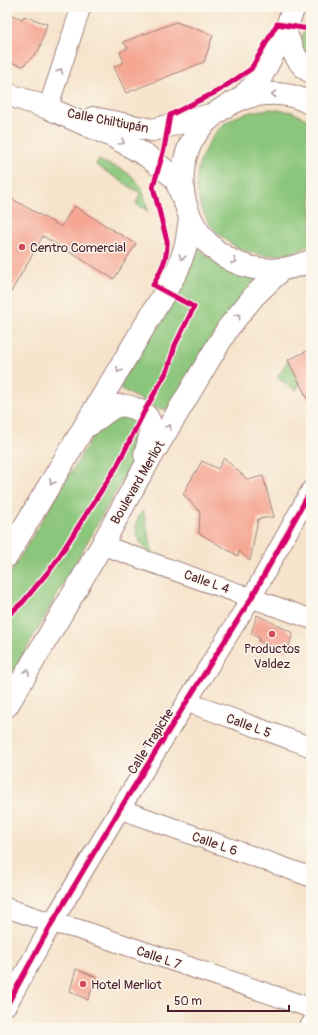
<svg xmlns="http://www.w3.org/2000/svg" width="318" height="1035" font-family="Pangolin,sans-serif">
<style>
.green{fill:#8cc67b;stroke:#6b7253}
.building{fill:#f5a794}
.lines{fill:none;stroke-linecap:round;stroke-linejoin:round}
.street-casing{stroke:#a0817b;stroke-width:21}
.secondary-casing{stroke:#a0817b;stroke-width:24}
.primary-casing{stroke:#a0817b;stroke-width:24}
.street{stroke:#fff;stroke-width:19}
.secondary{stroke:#fff;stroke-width:22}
.primary{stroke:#fff;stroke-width:22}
.cycleway-casing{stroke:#fbf7ec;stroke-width:8}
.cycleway{stroke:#d6006c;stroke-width:5}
.oneway{stroke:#ae9aa0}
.poi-dot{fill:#d1495b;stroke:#fbf7ec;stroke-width:1.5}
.labels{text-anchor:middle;stroke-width:3;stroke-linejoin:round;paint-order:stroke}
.street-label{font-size:13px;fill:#4a1f2b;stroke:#fbf7ec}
.poi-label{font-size:13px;fill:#4a1f2b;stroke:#fbf7ec;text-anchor:start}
</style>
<rect width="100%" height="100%" fill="#fbf7ec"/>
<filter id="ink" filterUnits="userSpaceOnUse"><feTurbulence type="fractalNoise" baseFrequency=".025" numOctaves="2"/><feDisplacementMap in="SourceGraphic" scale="8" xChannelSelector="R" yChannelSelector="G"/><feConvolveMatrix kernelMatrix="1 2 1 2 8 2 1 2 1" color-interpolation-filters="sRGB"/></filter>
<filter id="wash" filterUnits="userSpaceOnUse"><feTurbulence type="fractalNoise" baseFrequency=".012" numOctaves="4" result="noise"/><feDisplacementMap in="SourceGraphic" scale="16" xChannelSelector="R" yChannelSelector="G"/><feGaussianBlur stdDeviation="0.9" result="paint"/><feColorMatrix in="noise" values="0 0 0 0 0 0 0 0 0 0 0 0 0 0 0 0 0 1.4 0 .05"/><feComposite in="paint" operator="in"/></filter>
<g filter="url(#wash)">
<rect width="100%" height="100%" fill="#f6e3cb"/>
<path class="green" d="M311 11V59L296 53Z
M270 109 293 112 311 122V243C300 252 285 255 271 255 219 255 181 203 203 154 208 143 215 132 224 124 237 114 253 111 270 109Z
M98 160C115 167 133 171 142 189 145 196 146 204 148 211L136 204 140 193 96 165Z
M194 244 222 269 266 275 169 409H158L121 389V383Z
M288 360 300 384 296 390 277 378Z
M138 412 148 435 7 683V579L103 419Z
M143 510 153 554C142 549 133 534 137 521 138 517 141 513 143 510Z"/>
<g id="blocks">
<path class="building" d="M7 13 22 19 24 16 47 24 39 50 23 66 7 62Z
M176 22 213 35 204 62 126 93 114 67 124 62 120 52 128 48 123 42Z
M7 196 61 227 74 206 136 244 114 279 43 236 7 299Z
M311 349V406L288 360Z
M224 458 248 480 263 476 266 487 274 517 258 519 250 561 239 551 238 556 199 533 200 512 183 494 202 461 218 469Z
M257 615 293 633 287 652 258 641 260 638 251 634Z
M76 969 96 977 88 1000 70 991Z"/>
</g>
</g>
<g filter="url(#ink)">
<use href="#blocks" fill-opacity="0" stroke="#a0817b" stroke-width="1"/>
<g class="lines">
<defs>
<path id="street" d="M48 108 81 7
M102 545 311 619
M187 702 311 747
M120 809 311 877
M7 908 52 923 78 929 311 1008
M7 1005 52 923 120 809 252 597 311 490
M309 1028 311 1024"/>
<path id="secondary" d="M7 94 48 108 114 137 147 156 175 178 184 201
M93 118 152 130 214 114"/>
<path id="primary" d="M285 31C291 46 296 64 311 72
M241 98 260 79 285 31 294 7
M311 104C294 93 271 92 252 96 233 100 219 109 206 122 193 135 185 153 183 171 177 228 225 276 282 269 292 268 302 264 311 261
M89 425C97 420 106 411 115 407 123 404 129 406 136 409 158 418 150 437 145 455
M7 556 165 292 178 269 186 245 190 219
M7 706 102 545 139 477 228 328 254 296 282 269"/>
</defs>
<use href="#street" class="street-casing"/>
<use href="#secondary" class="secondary-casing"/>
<use href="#primary" class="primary-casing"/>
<use href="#street" class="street"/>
<use href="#secondary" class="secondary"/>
<use href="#primary" class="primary"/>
<defs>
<path id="cycleway" d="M7 616 23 602 53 566 117 466 144 412 168 369 175 345 194 307 153 285C161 270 168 258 167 241L153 187 164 149 170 115 218 91 251 69 277 24 309 29 311 27
M7 1005 52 923 120 809 252 597 311 490"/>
</defs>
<use href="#cycleway" class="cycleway-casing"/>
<use href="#cycleway" class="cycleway"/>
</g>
<defs><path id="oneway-chevron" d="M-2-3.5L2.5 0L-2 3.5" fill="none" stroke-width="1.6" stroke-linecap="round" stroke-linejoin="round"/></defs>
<g class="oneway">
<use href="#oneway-chevron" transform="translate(60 71) rotate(-72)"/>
<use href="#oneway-chevron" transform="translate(274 94) rotate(-177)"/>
<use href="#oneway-chevron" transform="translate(122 142) rotate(30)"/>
<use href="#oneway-chevron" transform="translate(182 257) rotate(109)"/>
<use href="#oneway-chevron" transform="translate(234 261) rotate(24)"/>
<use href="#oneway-chevron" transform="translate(238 316) rotate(-51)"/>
<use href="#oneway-chevron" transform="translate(119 370) rotate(121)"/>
<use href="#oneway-chevron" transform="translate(169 427) rotate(-59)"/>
<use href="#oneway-chevron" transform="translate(52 482) rotate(121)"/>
<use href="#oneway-chevron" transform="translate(27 672) rotate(-60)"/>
</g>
</g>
<g class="poi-dot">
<circle cx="22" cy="247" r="4"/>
<circle cx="272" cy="634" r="4"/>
<circle cx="83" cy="984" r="4"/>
</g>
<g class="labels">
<g class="street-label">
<text transform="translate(108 120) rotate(11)" y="5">Calle Chiltiupán</text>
<text transform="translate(137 482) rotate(-60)" y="5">Boulevard Merliot</text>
<text transform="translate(207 581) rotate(19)" y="5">Calle L 4</text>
<text transform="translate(249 725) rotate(20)" y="5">Calle L 5</text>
<text transform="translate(150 741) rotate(-58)" y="5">Calle Trapiche</text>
<text transform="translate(215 843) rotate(19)" y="5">Calle L 6</text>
<text transform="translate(159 957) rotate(19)" y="5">Calle L 7</text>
</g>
<g class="poi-label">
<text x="30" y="252">Centro Comercial</text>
<text x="272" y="653" text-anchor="middle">Productos<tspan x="272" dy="15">Valdez</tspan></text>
<text x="91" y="989">Hotel Merliot</text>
</g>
</g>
<rect width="318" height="1035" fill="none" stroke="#fbf7ec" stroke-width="24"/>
<path d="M168 1005v6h121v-6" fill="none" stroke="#4a1f2b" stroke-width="2"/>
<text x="174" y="1005" font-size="12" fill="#4a1f2b" stroke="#fbf7ec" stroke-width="3" paint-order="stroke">50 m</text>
</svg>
